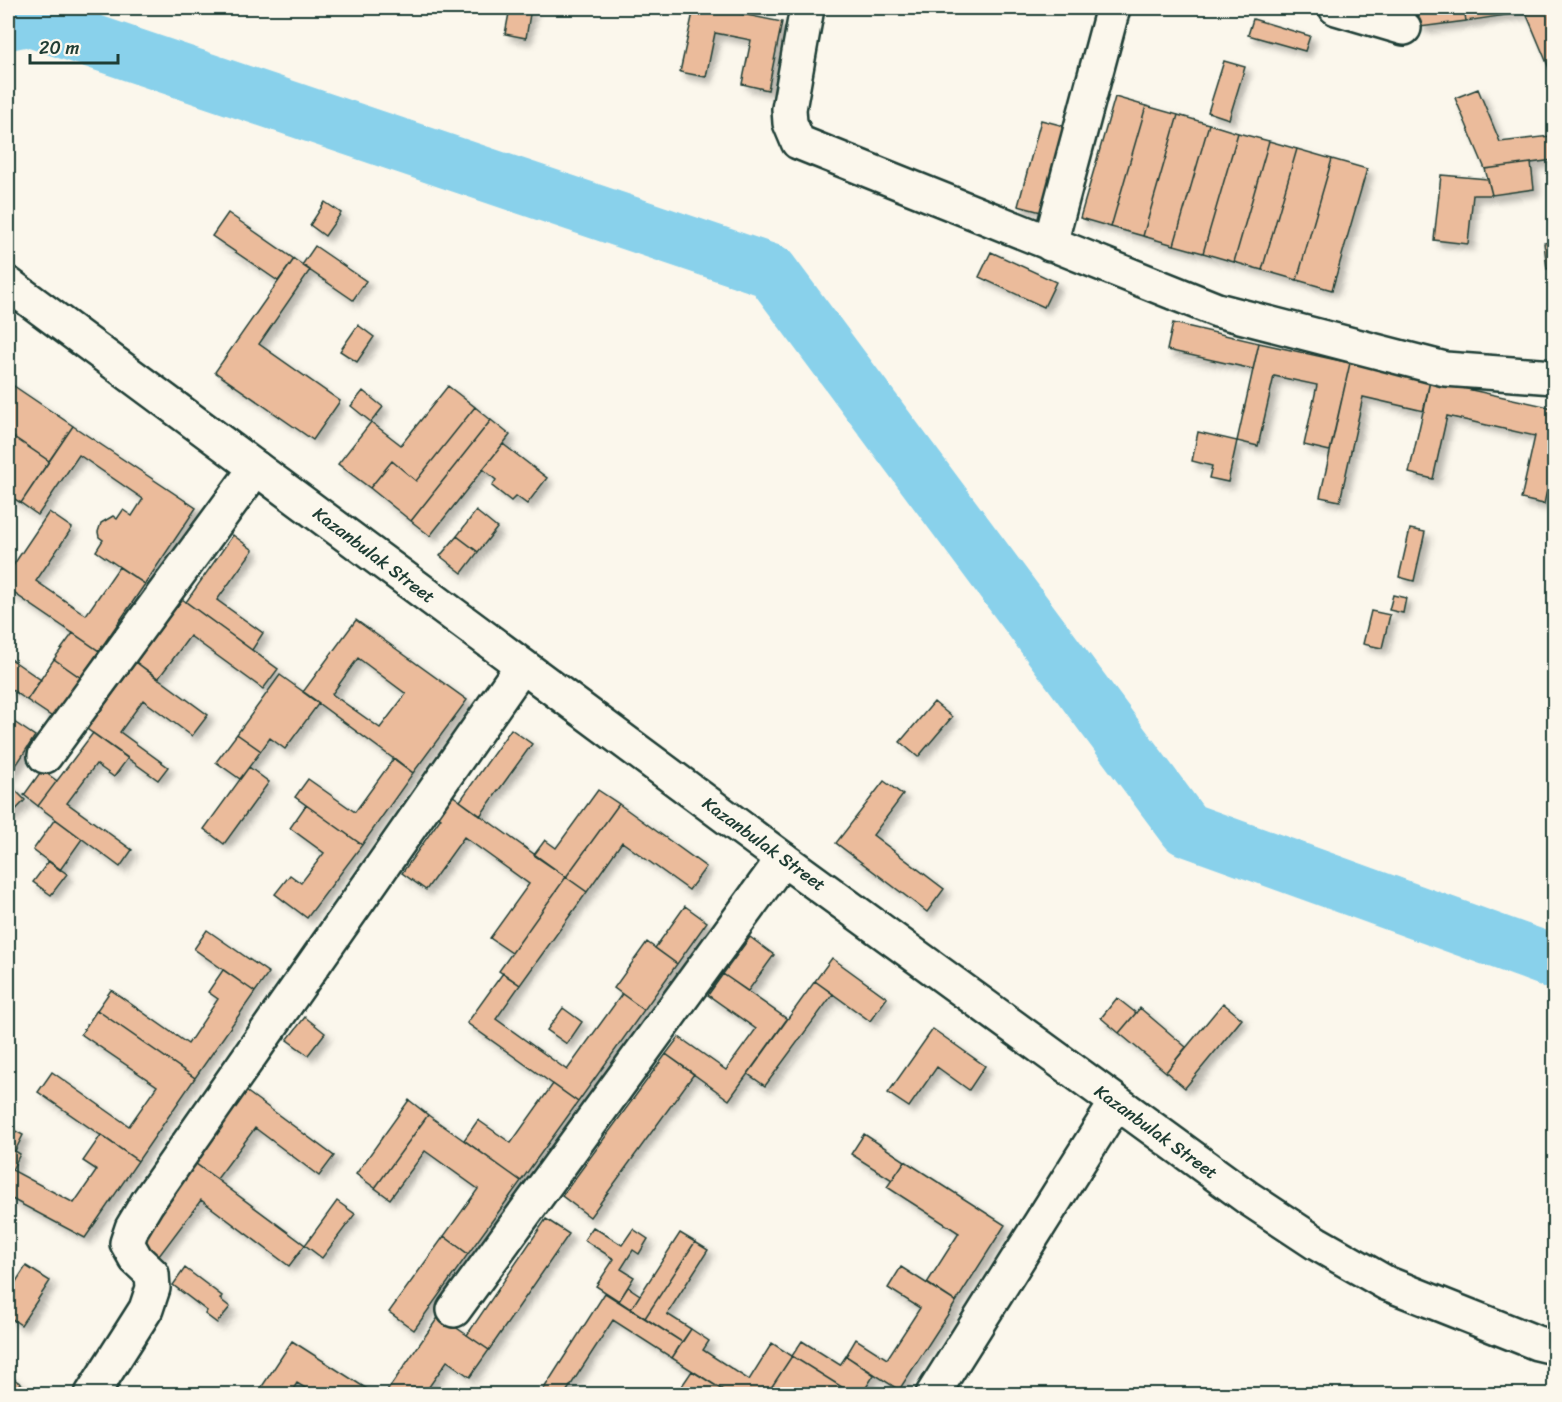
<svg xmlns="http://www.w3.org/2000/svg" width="1562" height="1402" font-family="Sriracha,sans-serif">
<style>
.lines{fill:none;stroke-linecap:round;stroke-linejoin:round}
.river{stroke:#89d1eb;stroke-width:54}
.building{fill:#ebbb9b;stroke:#1f3d34;stroke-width:1.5;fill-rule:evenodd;filter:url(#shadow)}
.street-casing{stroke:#1f3d34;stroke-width:38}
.secondary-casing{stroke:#1f3d34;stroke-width:38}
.street{stroke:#fbf7ec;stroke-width:33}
.secondary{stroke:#fbf7ec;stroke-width:33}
.labels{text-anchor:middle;stroke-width:4.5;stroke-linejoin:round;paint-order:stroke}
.street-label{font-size:18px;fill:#1f3d34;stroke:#fbf7ec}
</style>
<defs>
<filter id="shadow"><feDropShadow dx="5.5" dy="5.5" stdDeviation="3" flood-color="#0004"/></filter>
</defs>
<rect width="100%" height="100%" fill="#fbf7ec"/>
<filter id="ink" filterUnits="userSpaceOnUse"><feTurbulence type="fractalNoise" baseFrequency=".0167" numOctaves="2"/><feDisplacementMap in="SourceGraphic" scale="12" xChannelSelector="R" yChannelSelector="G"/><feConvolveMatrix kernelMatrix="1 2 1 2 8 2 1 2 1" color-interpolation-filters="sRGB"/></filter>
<g filter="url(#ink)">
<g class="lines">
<path class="river" d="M8 23 27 19 771 271 1186 829 1554 962"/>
</g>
<path class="building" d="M510 8H531L526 38 505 34Z
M694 8H711L782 22 768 90 742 84 751 40 715 33 706 77 680 72Z
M1417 8H1464L1466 21 1420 27Z
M1464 8H1554L1466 21Z
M1554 8V80L1526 13Z
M1253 19 1310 36 1305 51 1248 35Z
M1224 61 1245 67 1229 119 1208 112Z
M1478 89 1500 142 1550 136 1553 160 1485 169 1455 98Z
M1115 97 1146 106 1111 227 1080 218Z
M1146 106 1178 115 1143 236 1111 227Z
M1178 115 1209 124 1174 245 1143 236Z
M1041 120 1068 127 1045 213 1018 206Z
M1209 124 1238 133 1203 253 1174 245Z
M1238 133 1269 141 1234 262 1203 253Z
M1269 141 1297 149 1262 270 1234 262Z
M1297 149 1332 159 1297 280 1262 270Z
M1332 159 1367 169 1332 290 1297 280Z
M1531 163 1534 189 1492 195 1485 169Z
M1441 175 1488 179 1492 195H1473L1468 244 1434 240Z
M325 202 341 213 325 236 310 225Z
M228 213 294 259 278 281 212 236Z
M1554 241V268L1547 269 1544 243Z
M315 246 366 281 353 300 302 265Z
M991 252 1056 282 1044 307 979 277Z
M294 259 310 270 259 344 340 401 313 440 215 372Z
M1173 323 1259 343 1253 369 1167 350Z
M358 325 374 337 357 362 340 351Z
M1259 343 1350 363 1330 451 1304 445 1317 385 1274 376 1258 446 1237 441Z
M1350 363 1430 381 1424 411 1363 397 1340 501 1320 497Z
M1430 381 1554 408V458L1544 504 1521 499 1535 436 1447 416 1433 479 1409 473Z
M8 382 73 426 49 461 8 433Z
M448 386 475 407 416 481 392 461 370 488 338 464 371 422 401 445Z
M363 391 383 407 371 422 351 406Z
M475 407 491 420 411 521 370 488 392 461 416 481Z
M491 420 510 435 430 536 411 521Z
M73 426 196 508 145 584 96 551 103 540 99 537 98 532 101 523 113 516 117 519 123 510 132 516 143 499 79 455 38 515 21 503Z
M1198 432 1237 441 1228 482 1209 478 1212 466 1192 461Z
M8 433 49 461 21 503 8 495V479L11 474 8 472Z
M503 444 547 478 527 504 516 496 511 501 492 486 496 480 483 469Z
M476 511 497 528 478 552 457 536Z
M49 512 72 528 36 581 86 615 119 567 145 584 99 651 8 589V573Z
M1410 529 1425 532 1414 581 1399 577Z
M233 535 253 550 217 600 263 633 252 650 186 602Z
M457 536 478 552 462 573 440 556Z
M1393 595 1406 598 1403 613 1389 610Z
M182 599 278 669 263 689 190 636 158 679 136 662Z
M1371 611 1390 615 1382 648 1363 644Z
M356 620 467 700 413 773 303 692ZM358 658 406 694 380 728 332 694Z
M73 633 99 651 81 678 54 659Z
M8 657 41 680 27 700 8 687Z
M54 659 81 678 54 718 27 700Z
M136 662 208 715 192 736 143 700 120 732 168 767 158 780 87 729Z
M280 675 319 703 285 749 270 738 261 751 237 734Z
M934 702 952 717 918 757 900 742Z
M11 720 35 736 8 778V725Z
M511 729 532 744 480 816 460 801Z
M93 733 128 758 114 777 96 764 67 803 132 850 120 867 38 806Z
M237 734 261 751 240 779 216 762Z
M394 758 413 773 362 845 295 797 308 779 355 812Z
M249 767 269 782 224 844 204 829Z
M42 770 57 781 38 806 24 795Z
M884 781 903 795 873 835 944 889 927 912 836 843Z
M8 783 25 800 8 818Z
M598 790 619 804 566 877 534 855 545 840 556 848Z
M449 793 566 877 512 953 490 938 529 884 464 837 426 890 402 873 441 818 434 813Z
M619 804 706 867 689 890 622 842 587 892 566 877Z
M306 805 362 845 307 918 275 894 290 875 301 883 324 853 290 828Z
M55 819 82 839 60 870 33 850Z
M49 861 67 874 51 895 33 882Z
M566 877 587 892 520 985 499 971Z
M685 906 707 922 677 964 655 948Z
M207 930 269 973 255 992 194 949Z
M750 937 774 955 748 991 723 974Z
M647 942 677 964 644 1010 614 988Z
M832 958 887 998 870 1021 815 981Z
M223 970 255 992 195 1078 97 1010 111 990 188 1044 218 999 208 992Z
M503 973 520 985 496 1019 567 1070 622 994 644 1010 578 1102 467 1023Z
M723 974 787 1019 729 1100 666 1054 679 1037 726 1070 756 1029 708 995Z
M815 981 833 994 765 1086 748 1074Z
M1117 998 1136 1013 1119 1033 1101 1018Z
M1223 1003 1242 1019 1185 1088 1166 1072Z
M563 1008 582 1022 567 1044 547 1030Z
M1140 1008 1186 1047 1166 1072 1119 1033Z
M97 1010 195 1078 138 1161 38 1092 52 1072 129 1126 157 1086 81 1034Z
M305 1017 325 1033 308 1055 287 1040Z
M933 1029 985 1066 969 1090 937 1067 909 1107 888 1093Z
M666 1054 694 1074 590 1217 562 1196Z
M553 1084 578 1102 521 1181 464 1140 478 1120 511 1143Z
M246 1091 334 1156 319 1176 255 1128 217 1179 192 1161Z
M409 1100 428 1115 375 1188 356 1174Z
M428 1115 521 1181 468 1254 444 1236 478 1189 425 1151 390 1199 375 1188Z
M8 1127 23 1135 15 1151 20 1154 12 1170 74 1203 97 1170 83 1161 101 1135 138 1161 85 1238 8 1197Z
M864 1134 905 1161 892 1180 851 1154Z
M192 1161 305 1245 289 1266 201 1200 159 1256 135 1238Z
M905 1161 1005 1225 956 1302 927 1283 959 1233 887 1187Z
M337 1201 355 1214 322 1258 305 1245Z
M546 1219 569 1234 489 1350 467 1335Z
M593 1227 622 1245 633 1229 648 1239 639 1254 633 1250 621 1269 634 1277 619 1301 596 1286 614 1259 584 1240Z
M680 1233 695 1242 645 1318 631 1309Z
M444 1236 468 1254 414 1330 389 1312Z
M695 1242 708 1250 667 1314 691 1329 682 1342 645 1318Z
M26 1266 50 1281 21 1325 8 1316V1294Z
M901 1267 956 1302 899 1390 846 1356 856 1339 887 1359 920 1308 888 1288Z
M185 1268 222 1296 220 1299 230 1307 217 1323 205 1314 207 1311 173 1285Z
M628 1287 640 1295 631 1309 619 1301Z
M605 1293 682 1342 672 1358 613 1320 565 1394H551L543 1390Z
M439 1316 489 1350 470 1377 447 1361 424 1394H385Z
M691 1329 709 1341 703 1350 749 1380 772 1343 792 1356 767 1394H729L672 1358Z
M292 1341 375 1394H315L297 1383 290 1394H257Z
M802 1341 840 1365 846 1356 874 1375 862 1394H853L792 1356Z
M792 1356 853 1394H804L796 1389 793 1394H767Z
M692 1371 729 1394 677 1393Z
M8 1375 36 1394H8Z"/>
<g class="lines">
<defs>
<path id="street" d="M807 8 789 109 790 123 798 142 1217 310 1445 369 1554 377
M1336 8 1404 28
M1050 244 1113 8
M45 756 256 468
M454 1310 783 859
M92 1394 146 1309 153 1288 152 1274 136 1259 127 1243 132 1228 147 1203 522 666
M933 1394 1116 1103"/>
<path id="secondary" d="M8 284 783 859 1248 1198 1316 1243 1386 1283 1537 1343 1554 1347"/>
</defs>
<use href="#street" class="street-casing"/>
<use href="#secondary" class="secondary-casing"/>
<use href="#street" class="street"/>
<use href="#secondary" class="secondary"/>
</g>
</g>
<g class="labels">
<g class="street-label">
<text transform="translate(374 555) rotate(37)" y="6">Kazanbulak Street</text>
<text transform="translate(764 844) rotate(36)" y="6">Kazanbulak Street</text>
<text transform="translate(1156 1132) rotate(36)" y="6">Kazanbulak Street</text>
</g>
</g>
<rect width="1562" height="1402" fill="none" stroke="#fbf7ec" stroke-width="30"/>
<rect x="15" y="15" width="1532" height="1372" fill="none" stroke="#1f3d34" stroke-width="2" filter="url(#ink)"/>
<path d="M30 54v9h88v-9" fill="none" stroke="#1f3d34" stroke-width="3"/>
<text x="39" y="54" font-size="18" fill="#1f3d34" stroke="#fbf7ec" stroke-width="4.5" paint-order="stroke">20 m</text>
</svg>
